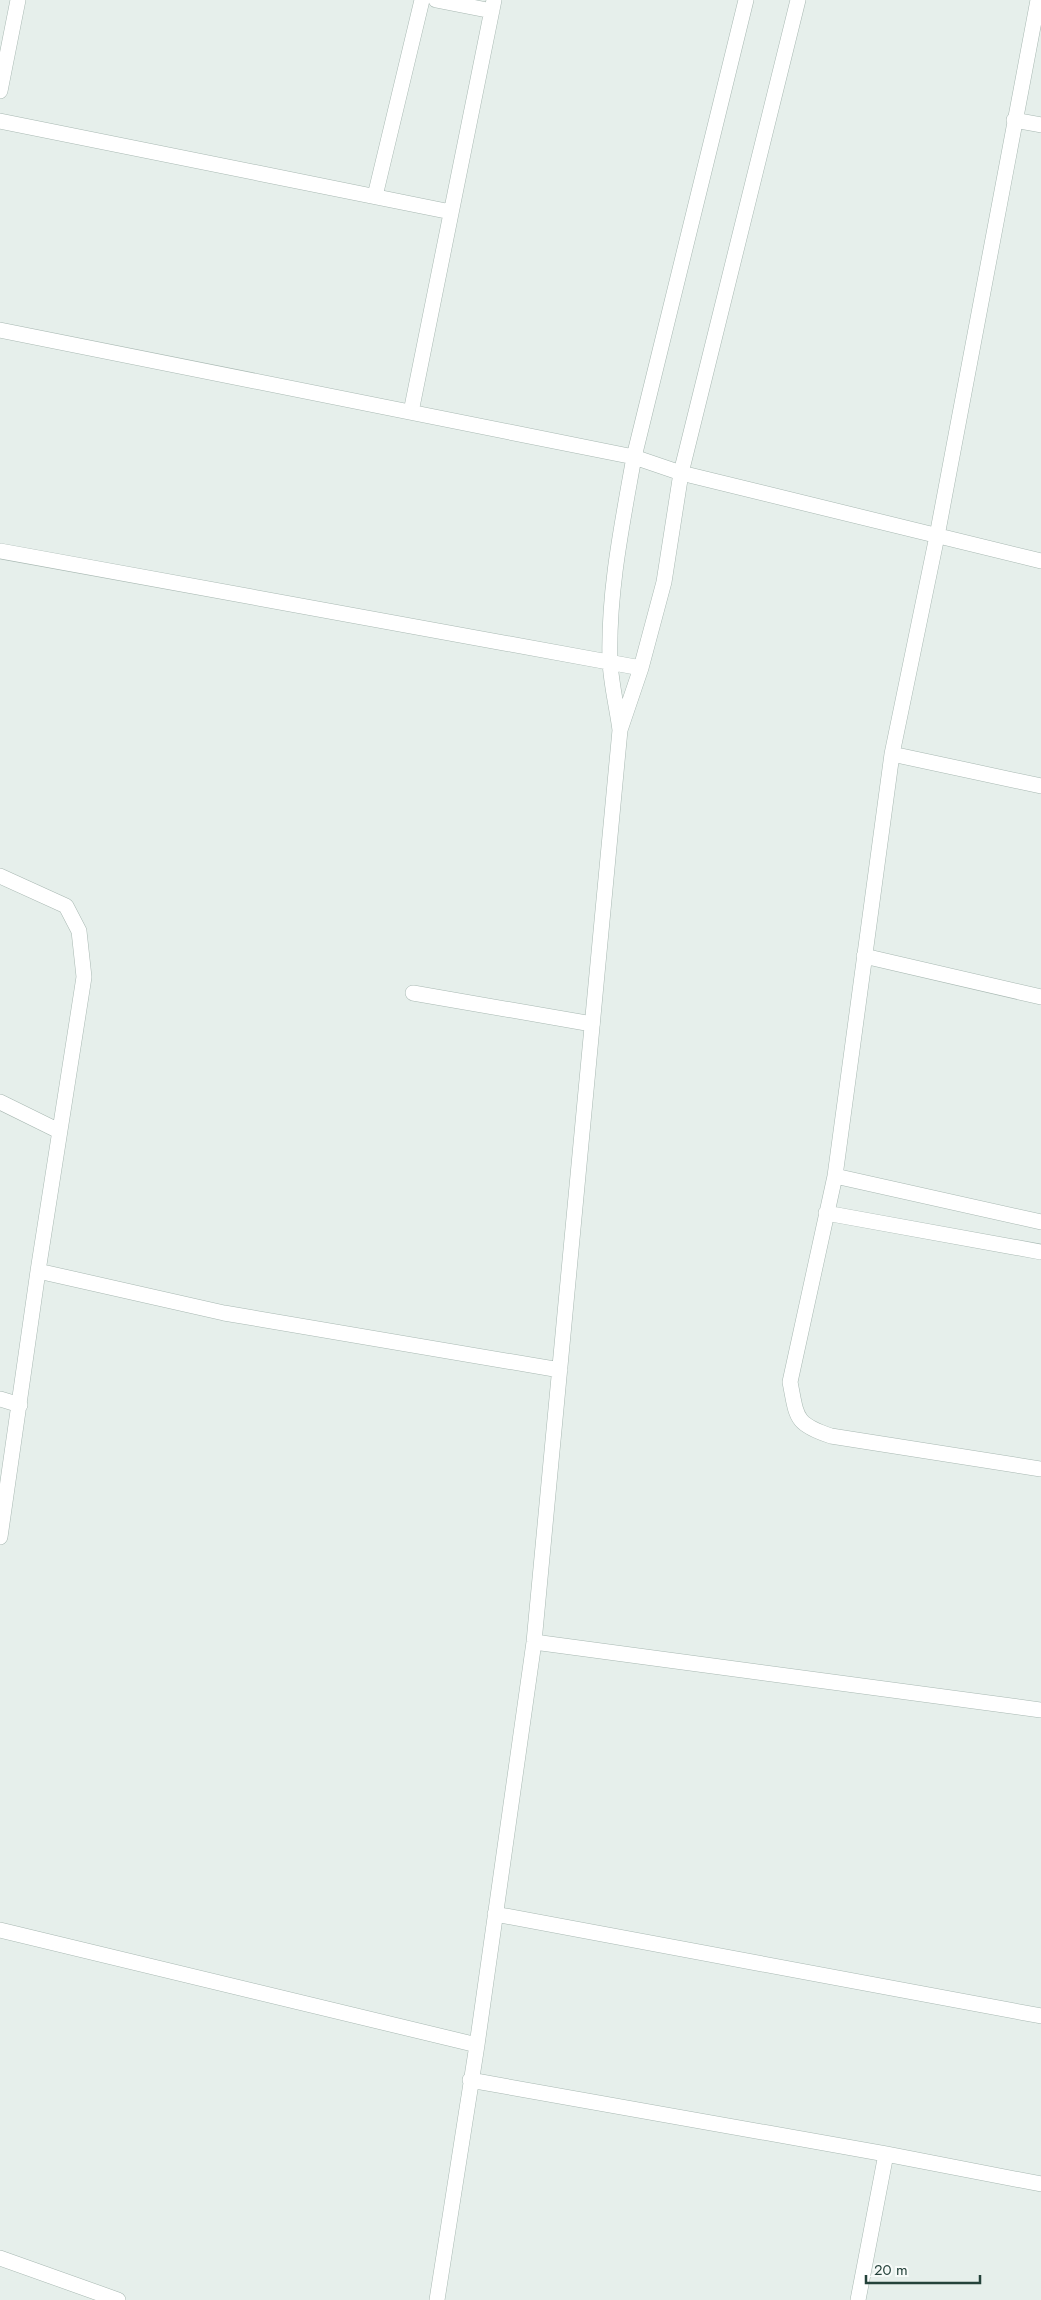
<svg xmlns="http://www.w3.org/2000/svg" width="1041" height="2300" font-family="Jost,sans-serif">
<style>
.lines{fill:none;stroke-linecap:round;stroke-linejoin:round}
.service-casing{stroke:#a8b8b2;stroke-width:16}
.minor-casing{stroke:#a8b8b2;stroke-width:16}
.service{stroke:#fff;stroke-width:15}
.minor{stroke:#fff;stroke-width:15}
</style>
<rect width="100%" height="100%" fill="#e6efeb"/>
<g class="lines">
<defs>
<path id="service" d="M413 993 592 1024"/>
<path id="minor" d="M436 0 492 11
M746 0 634 457C622 525 608 592 610 661 611 684 617 707 620 730L641 668 664 582 681 473 798 0
M1038 0 937 536 892 754 835 1176 790 1382C797 1417 794 1424 831 1436L1041 1469
M0 91 18 0
M1014 120 1041 125
M0 121 451 212
M375 196 422 0
M0 330 634 457 681 473 1041 561
M411 412 494 0
M0 551 641 668
M892 754 1041 786
M0 876 66 906 79 931 84 977 38 1271 0 1537
M864 956 1041 997
M0 1102 59 1131
M835 1176 1041 1222
M826 1213 1041 1252
M38 1271 224 1313 560 1370
M0 1399 20 1405
M534 1642 1041 1710
M495 1914 1041 2016
M0 1930 477 2045
M470 2080 886 2154 1041 2184
M0 2258 118 2300
M437 2300 477 2045 534 1642 620 730
M858 2300 886 2154"/>
</defs>
<use href="#service" class="service-casing"/>
<use href="#minor" class="minor-casing"/>
<use href="#service" class="service"/>
<use href="#minor" class="minor"/>
</g>
<path d="M866 2275v8h114v-8" fill="none" stroke="#24423a" stroke-width="2.5"/>
<text x="874" y="2275" font-size="15" fill="#24423a" stroke="#f7fbf9" stroke-width="4" paint-order="stroke">20 m</text>
</svg>
